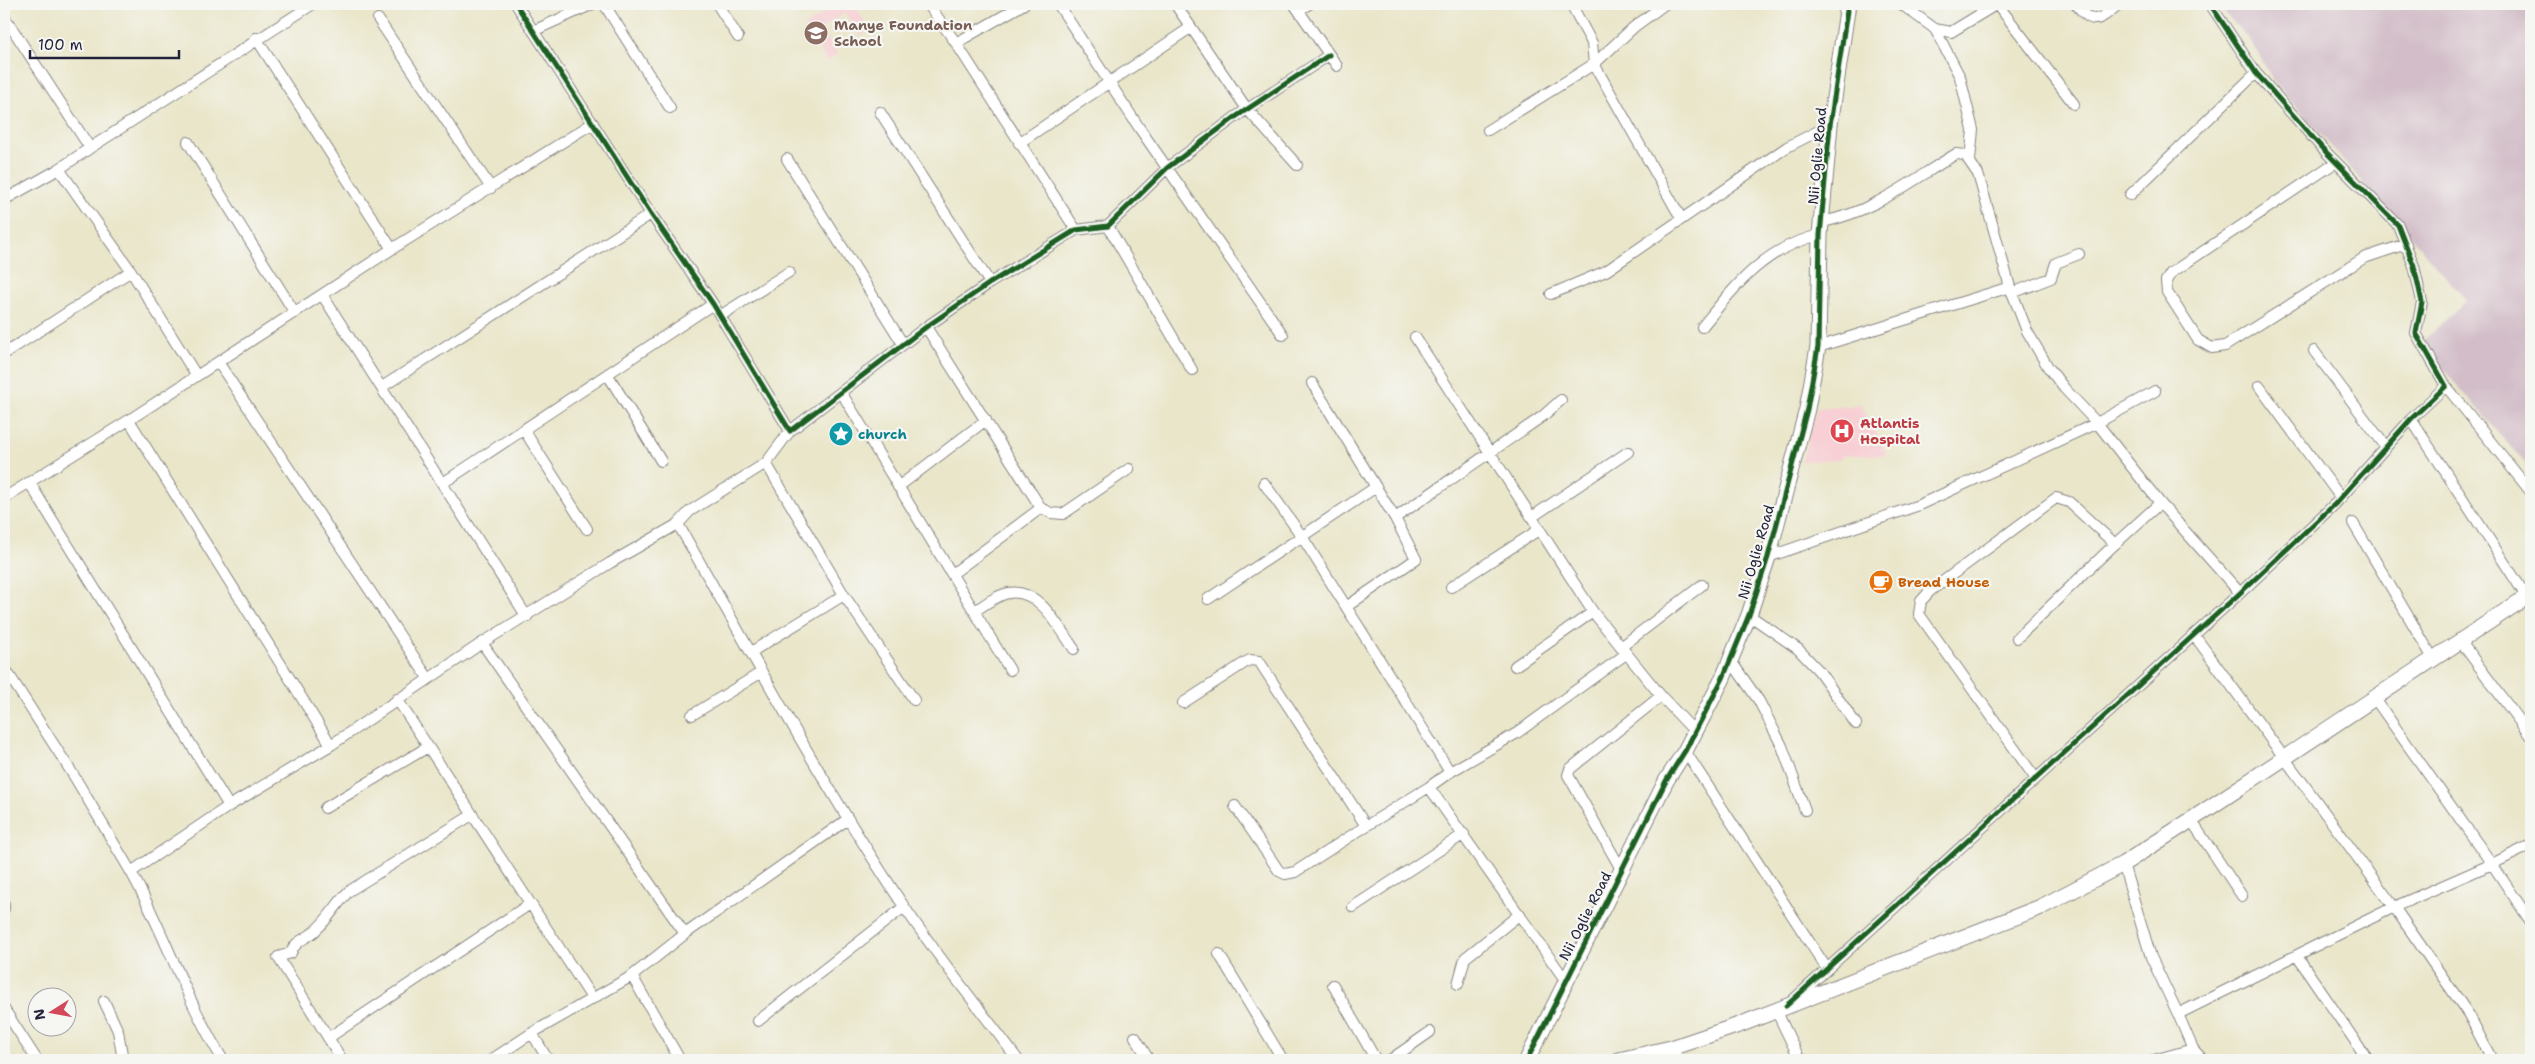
<svg xmlns="http://www.w3.org/2000/svg" width="2535" height="1064" font-family="'Shantell Sans',sans-serif">
<style>
.built{fill:#f7cfd4}
.industrial{fill:#d2bdc8}
.lines{fill:none;stroke-linecap:round;stroke-linejoin:round}
.street-casing{stroke:#868482;stroke-width:12}
.secondary-casing{stroke:#868482;stroke-width:17}
.street{stroke:#fff;stroke-width:10}
.secondary{stroke:#fff;stroke-width:15}
.cycleway-casing{stroke:#f6f6f2;stroke-width:8}
.cycleway{stroke:#1b5e20;stroke-width:5}
.labels{text-anchor:middle;stroke-width:4.5;stroke-linejoin:round;paint-order:stroke}
.education-label{font-size:14px;font-weight:bold;fill:#785e54;stroke:#f6f6f2;text-anchor:start}
.street-label{font-size:14px;fill:#22223b;stroke:#f6f6f2}
.health-label{font-size:14px;font-weight:bold;fill:#be3a42;stroke:#f6f6f2;text-anchor:start}
.culture-label{font-size:14px;font-weight:bold;fill:#0d838f;stroke:#f6f6f2;text-anchor:start}
.food-label{font-size:14px;font-weight:bold;fill:#c56008;stroke:#f6f6f2;text-anchor:start}
</style>
<rect width="100%" height="100%" fill="#f6f6f2"/>
<filter id="ink" filterUnits="userSpaceOnUse"><feTurbulence type="fractalNoise" baseFrequency=".02" numOctaves="2"/><feDisplacementMap in="SourceGraphic" scale="10" xChannelSelector="R" yChannelSelector="G"/><feConvolveMatrix kernelMatrix="1 2 1 2 8 2 1 2 1" color-interpolation-filters="sRGB"/></filter>
<filter id="wash" filterUnits="userSpaceOnUse"><feTurbulence type="fractalNoise" baseFrequency=".0096" numOctaves="4" result="noise"/><feDisplacementMap in="SourceGraphic" scale="20" xChannelSelector="R" yChannelSelector="G"/><feGaussianBlur stdDeviation="1.12" result="paint"/><feColorMatrix in="noise" values="0 0 0 0 0 0 0 0 0 0 0 0 0 0 0 0 0 1.4 0 .05"/><feComposite in="paint" operator="in"/></filter>
<g filter="url(#wash)">
<rect width="100%" height="100%" fill="#eae6ca"/>
<path class="built" d="M838 4H853L871 30 861 36 845 13 821 29 838 54 827 61 804 27Z
M1861 405 1887 455H1843L1839 460 1802 461 1817 408Z"/>
<path class="industrial" d="M2217 4H2531V470L2420 343 2467 301 2273 80 2252 43Z"/>
</g>
<g filter="url(#ink)">
<g class="lines">
<defs>
<path id="street" d="M516 4 651 214 713 304 790 431 926 327 990 283 1076 230 1108 226 1167 168 1234 118 1329 55
M604 4 670 108
M717 4 738 37
M928 4 956 43 1076 230
M1058 4 1140 129 1283 335
M1175 4 1247 109 1297 165
M1294 4 1337 66
M1571 4 1592 43 1594 64 1681 218
M1901 4 1935 29 1951 32 1997 4 2074 104
M2076 4C2094 27 2098 21 2119 4
M1299 10 1309 4
M4 16 90 148 313 4
M378 19 491 188
M1935 29 1960 77 1973 130 1970 160
M533 31 593 4
M256 38 392 249
M956 43 1024 4
M880 112 990 283
M1488 130 1594 64 1634 27 1665 4
M188 142 295 313
M1019 143 1190 28
M787 159 903 344
M2336 162 2171 273 2166 281 2167 292 2198 340 2212 348 2225 346 2364 258 2406 244
M59 169 131 271 196 375
M2130 195 2256 73
M4 200 59 169 90 148
M1822 222C1872 213 1914 179 1956 154L1965 155 1978 174 2010 287 2027 331 2048 367 2064 388 2097 423 2160 503 2240 593
M1108 226 1192 370
M2012 293 2051 278 2056 263 2079 254
M1551 294 1606 271 1787 147 1830 125
M323 296 527 617
M720 316 789 272
M926 327 1041 508 1051 513 1063 514 1129 469
M1702 327C1736 285 1765 247 1820 235
M1415 337 1593 612 1661 696 1695 732
M1818 347 2010 287
M2314 351 2386 447
M4 354 131 271
M218 362 428 678
M608 375 661 461
M1312 383 1395 518 1416 559 1346 607
M2259 386 2341 498
M2446 386 2531 492
M382 387 651 214
M841 392 1010 670
M2411 419 2526 596
M129 420 331 745
M524 430 587 529
M766 463 844 595 914 700
M29 482 229 806
M443 483 713 304
M1264 483 1301 535 1450 772 1429 787
M898 487 986 420
M4 498 129 420 392 249 593 123
M1532 517 1628 452
M1395 518 1543 416 1561 400
M2353 523 2434 660
M678 524C751 652 821 782 903 905 939 959 980 1009 1018 1060
M1768 557 1919 505 2097 423 2155 391
M952 574 1041 508
M1451 587 1540 529
M1208 599 1376 487
M975 611C985 604 997 595 1009 593 1040 588 1059 628 1074 649
M1749 615 1798 649 1819 671 1856 724
M2194 635 2394 907 2469 1015 2492 1060
M2017 638 2115 544 2160 503
M2461 642 2531 737
M482 643 685 934
M1621 647 1702 585
M751 652 844 595
M1731 661 1759 701 1782 746 1805 810
M1515 666 1593 612
M4 667 74 776 131 872 229 806 331 745 482 643 610 563 678 524 690 511 766 463 790 431
M397 699 592 998
M2375 699 2492 864 2531 845
M1183 703 1246 662 1250 660 1259 661 1366 826 1429 787 1566 981
M692 715 762 672
M1685 751 1827 969
M1450 772 1517 733 1626 654
M2036 779 1919 614 1921 601 1930 591 2056 498 2069 502 2115 544
M1235 806 1279 871 1285 874 1295 872 1366 826
M325 808 428 747
M2191 820 2242 896
M2123 864 2151 957 2178 1014 2394 907 2492 864 2531 922
M1621 869 1568 775 1570 769 1661 696
M131 872C165 933 186 1001 223 1060
M4 904V909
M1353 907 1464 834
M1219 954 1283 1060
M2297 956 2368 1060
M632 976 680 1060
M1458 984 1465 958 1520 914
M1333 985 1376 1060
M104 1001 118 1031 123 1060
M1792 1001 2240 593 2335 504 2411 419 2446 386 2416 333 2422 302 2414 266 2398 225 2322 148 2256 73 2210 4
M4 1009 37 1060
M1776 1010 1800 1060
M2178 1014 2193 1049 2203 1060
M758 1021 904 907
M532 1033 548 1060
M1135 1037 1149 1060
M328 1038 530 904
M1671 1048 1679 1060
M342 1060 278 957 291 953C294 943 302 940 310 935 326 924 336 904 349 891L472 815
M491 1060 532 1033 632 976 685 934 848 819
M1390 1060 1430 1032
M2154 1060 2193 1049"/>
<path id="secondary" d="M1527 1060 1666 781 1685 751 1723 678 1749 615 1768 557 1807 409 1818 347 1820 235 1830 125 1848 4
M1619 1060 1671 1048 1739 1025 2041 907 2123 864 2191 820 2531 594"/>
</defs>
<use href="#street" class="street-casing"/>
<use href="#secondary" class="secondary-casing"/>
<use href="#street" class="street"/>
<use href="#secondary" class="secondary"/>
<defs>
<path id="cycleway" d="M516 4 651 214 713 304 790 431 926 327 990 283 1076 230 1108 226 1167 168 1234 118 1329 55
M1786 1006 2240 593 2335 504 2411 419 2446 386 2416 333 2422 302 2414 266 2398 225 2322 148 2256 73 2210 4
M1527 1060 1666 781 1685 751 1723 678 1749 615 1768 557 1807 409 1818 347 1820 235 1830 125 1848 4"/>
</defs>
<use href="#cycleway" class="cycleway-casing"/>
<use href="#cycleway" class="cycleway"/>
</g>
</g>
<defs>
<symbol id="school-disc" viewBox="-11 -11 22 22"><circle r="9.5" fill="#8d6e63" stroke="#f6f6f2"/><path d="M0-5L7-2L0 1L-7-2ZM-4 1L0 2.5L4 1V4Q0 6-4 4Z" fill="#fff"/></symbol>
<symbol id="hospital-disc" viewBox="-11 -11 22 22"><circle r="9.5" fill="#e0444e" stroke="#f6f6f2"/><path d="M-5-5h3v3.5h4V-5h3V5h-3V1.5h-4V5h-3Z" fill="#fff"/></symbol>
<symbol id="sight-disc" viewBox="-11 -11 22 22"><circle r="9.5" fill="#0f9aa8" stroke="#f6f6f2"/><path d="M0-6L1.8-2.2L6-1.7L2.9 1.2L3.7 5.4L0 3.3L-3.7 5.4L-2.9 1.2L-6-1.7L-1.8-2.2Z" fill="#fff"/></symbol>
<symbol id="cafe-disc" viewBox="-11 -11 22 22"><circle r="9.5" fill="#e8710a" stroke="#f6f6f2"/><path d="M-5.5-4.5H6V0H3Q3 3.5 0 3.5H-2.5Q-5.5 3.5-5.5 0ZM3-3.2v2h1.7v-2ZM-6 4.5H4V6H-6Z" fill="#fff"/></symbol>
</defs>
<g fill-rule="evenodd">
<use href="#school-disc" x="802" y="19" width="28" height="28"/>
<use href="#hospital-disc" x="1828" y="417" width="28" height="28"/>
<use href="#sight-disc" x="827" y="420" width="28" height="28"/>
<use href="#cafe-disc" x="1867" y="568" width="28" height="28"/>
</g>
<g class="labels">
<g class="education-label">
<text x="834" y="30">Manye Foundation<tspan x="834" dy="16">School</tspan></text>
</g>
<g class="street-label">
<text transform="translate(1817 156) rotate(-85)" y="5">Nii Oglie Road</text>
<text transform="translate(1756 552) rotate(-74)" y="5">Nii Oglie Road</text>
<text transform="translate(1585 916) rotate(-63)" y="5">Nii Oglie Road</text>
</g>
<g class="health-label">
<text x="1860" y="428">Atlantis<tspan x="1860" dy="16">Hospital</tspan></text>
</g>
<g class="culture-label">
<text x="858" y="439">church</text>
</g>
<g class="food-label">
<text x="1898" y="587">Bread House</text>
</g>
</g>
<rect width="2535" height="1064" fill="none" stroke="#f6f6f2" stroke-width="20"/>
<g transform="translate(52 1012) rotate(259)"><circle r="24" fill="#f6f6f2" stroke="#a1a1a9"/>
<path d="M0-4L9 19L0 12L-9 19Z" fill="#d1495b"/>
<text y="-8" font-size="14" font-weight="bold" text-anchor="middle" fill="#22223b">N</text>
</g>
<path d="M30 50v8h149v-8" fill="none" stroke="#22223b" stroke-width="2.5"/>
<text x="38" y="50" font-size="15" fill="#22223b" stroke="#f6f6f2" stroke-width="4" paint-order="stroke">100 m</text>
</svg>
